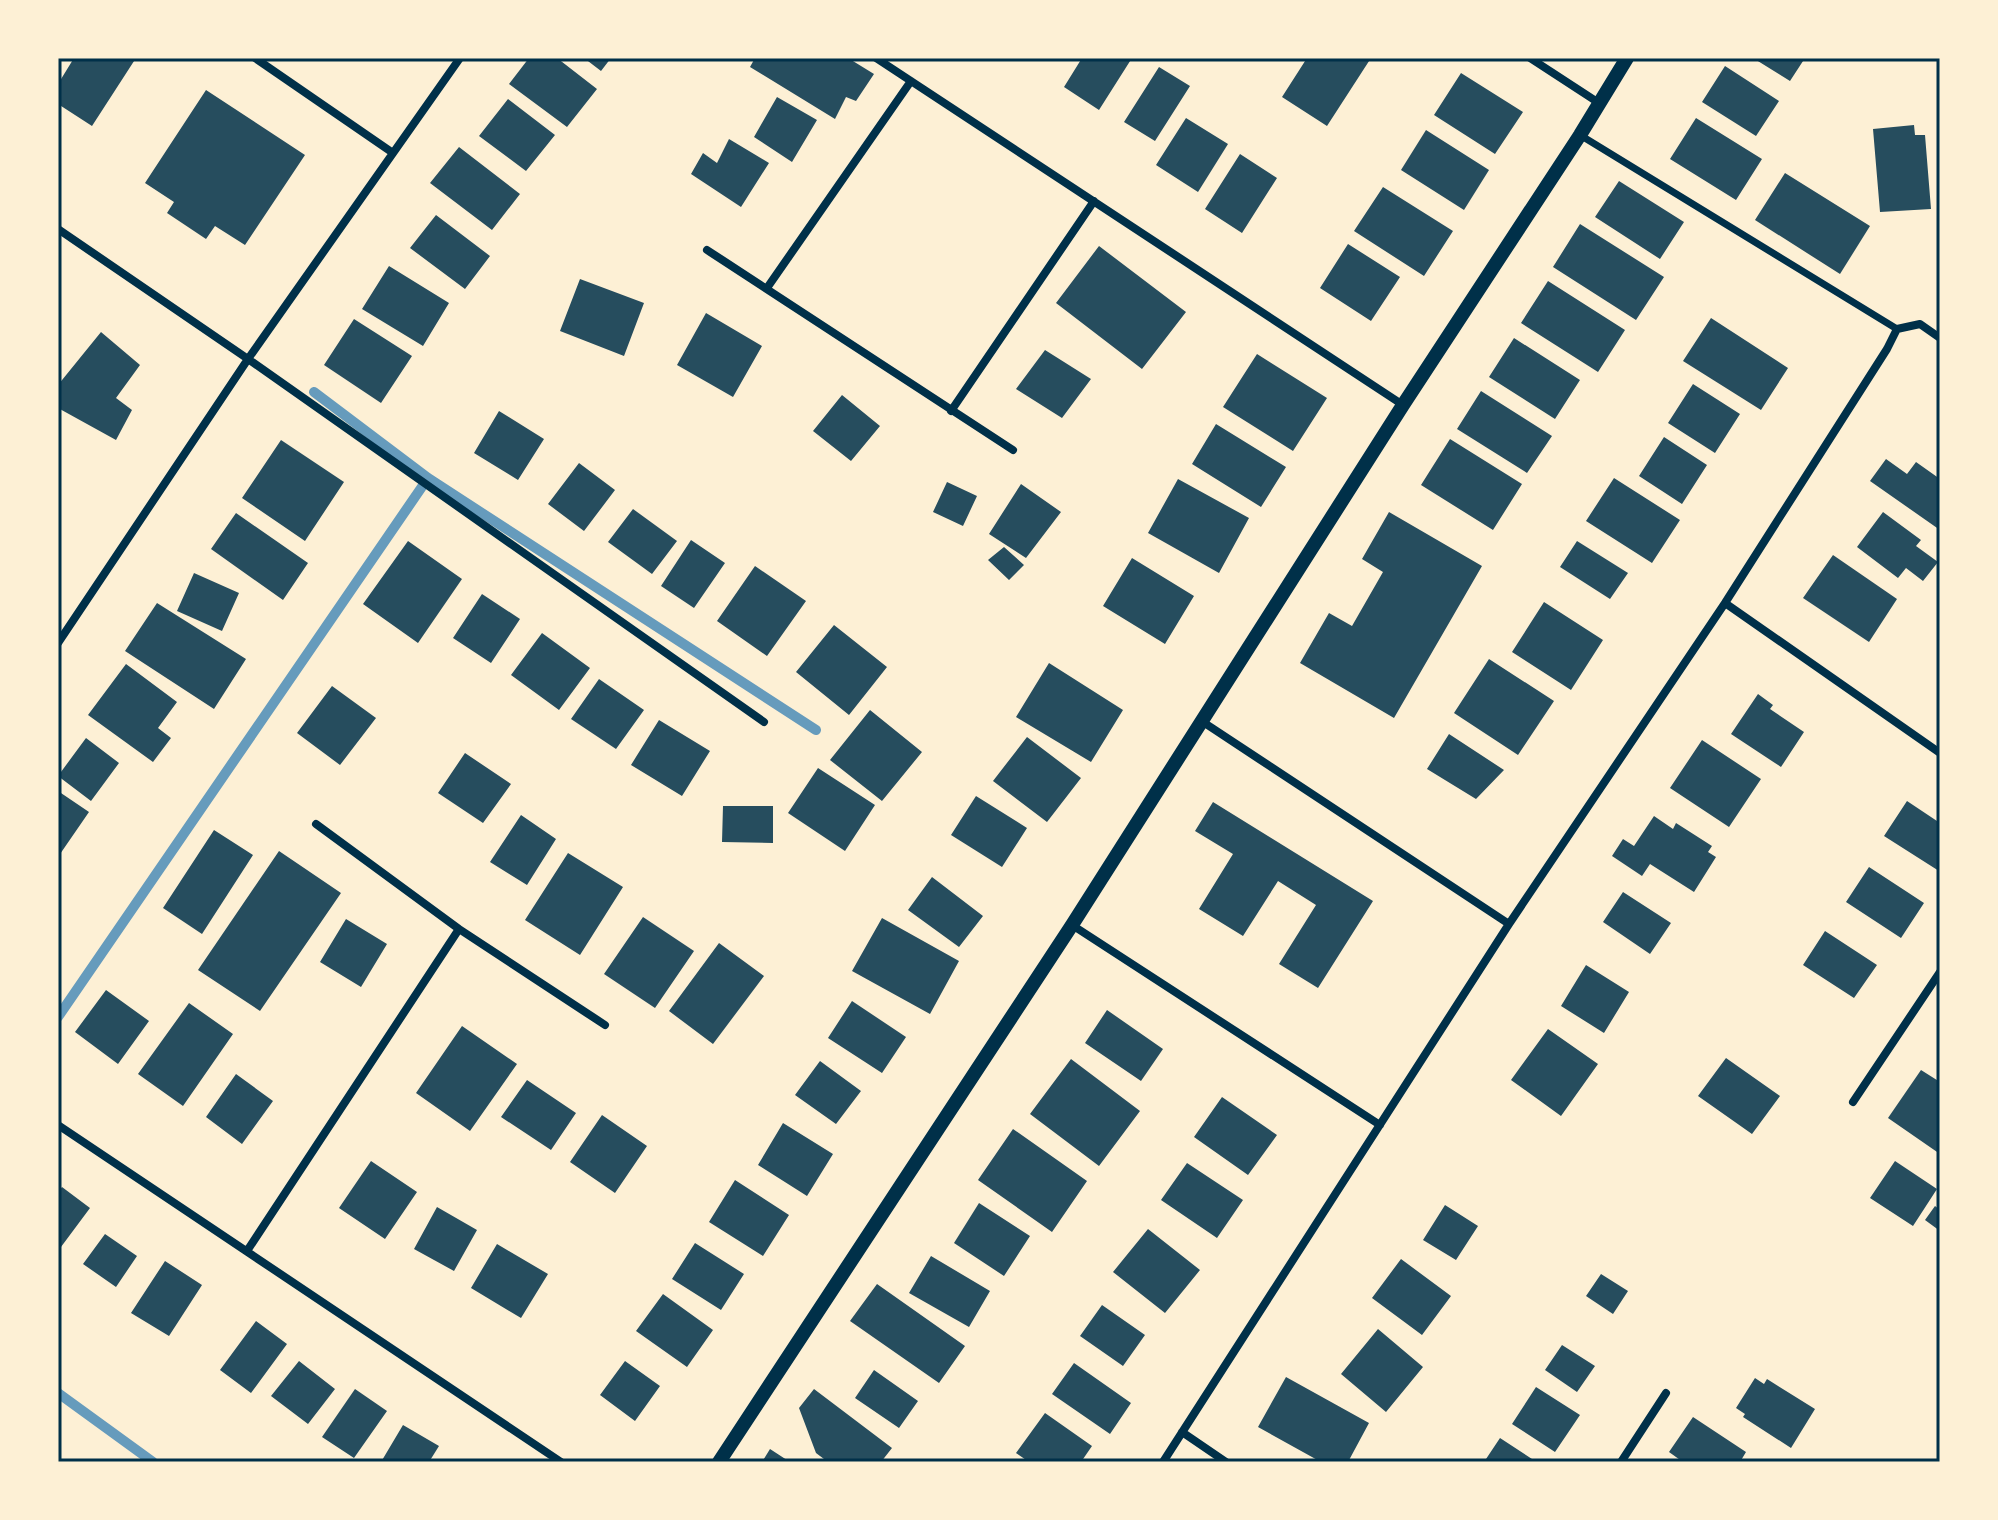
<svg xmlns="http://www.w3.org/2000/svg" width="1998" height="1520" font-family="'Space Grotesk',sans-serif">
<style>
.lines{fill:none;stroke-linecap:round;stroke-linejoin:round}
.stream{stroke:#669bbc;stroke-width:10}
.building{fill:#264d5e}
.pedestrian{stroke:#003049;stroke-width:7}
.minor{stroke:#003049;stroke-width:8}
.tertiary{stroke:#003049;stroke-width:14}
.neatline{fill:none;stroke:#003049;stroke-width:3}
</style>
<rect width="100%" height="100%" fill="#fdf0d5"/>
<g class="lines">
<path class="stream" d="M314 392 428 478 816 730
M58 1017 428 478
M58 1393 153 1462"/>
</g>
<path class="building" d="M74 58H136L92 126 58 104V84Z
M529 58H557L597 89 567 127 509 84Z
M584 58H611L601 71Z
M755 58H848L874 74 856 101 846 97 835 119 750 67Z
M1082 58H1132L1099 110 1064 87Z
M1307 58H1371L1327 126 1282 97Z
M1753 58H1805L1790 81Z
M1725 66 1779 101 1756 136 1702 102Z
M1159 67 1190 86 1155 141 1124 122Z
M1461 73 1523 112 1495 154 1434 115Z
M206 90 305 155 245 245 215 226 206 239 167 213 174 202 145 183Z
M777 97 817 120 792 162 754 137Z
M508 99 555 135 526 171 479 136Z
M1186 118 1228 144 1198 192 1156 165Z
M1696 118 1762 159 1736 200 1670 159Z
M1914 125 1915 135H1925L1931 209 1880 212 1873 129Z
M1426 130 1489 170 1464 210 1401 170Z
M729 139 769 163 741 207 691 174 703 153 717 163Z
M459 147 520 194 492 230 430 183Z
M1240 154 1277 178 1242 233 1205 209Z
M1785 173 1870 226 1840 274 1755 220Z
M1619 181 1684 222 1660 259 1595 217Z
M1383 187 1453 231 1424 276 1354 231Z
M436 215 490 256 465 289 410 248Z
M1580 224 1664 277 1636 320 1553 267Z
M1348 244 1400 277 1371 321 1320 288Z
M1099 246 1186 312 1142 369 1056 303Z
M389 266 449 303 423 346 362 309Z
M580 279 644 303 624 356 560 331Z
M1548 281 1625 330 1598 372 1521 323Z
M706 313 762 346 733 397 677 365Z
M1711 318 1788 368 1761 410 1683 361Z
M354 319 412 356 381 403 324 365Z
M101 332 140 365 116 398 132 410 116 440 58 408V385Z
M1514 338 1580 380 1555 419 1489 377Z
M1045 350 1091 379 1062 418 1016 389Z
M1257 354 1327 398 1293 451 1223 407Z
M1693 384 1740 414 1715 453 1668 423Z
M1481 391 1552 436 1527 473 1457 429Z
M842 395 880 426 851 461 813 431Z
M499 411 544 439 518 480 474 453Z
M1216 424 1286 467 1261 507 1192 464Z
M1664 437 1707 465 1682 504 1639 476Z
M1450 439 1522 484 1493 530 1421 485Z
M281 440 344 482 305 541 242 498Z
M1886 459 1907 474 1916 462 1940 479V530L1870 481Z
M579 463 615 490 584 531 548 504Z
M1614 478 1680 520 1652 563 1586 521Z
M1178 479 1249 518 1219 573 1148 533Z
M947 482 977 496 963 526 933 512Z
M1021 484 1061 512 1026 558 989 534Z
M633 509 677 541 652 574 608 542Z
M1389 512 1482 566 1394 718 1300 663 1329 613 1352 626 1383 572 1362 559Z
M1883 512 1921 540 1916 546 1938 562 1923 581 1906 568 1898 578 1857 547Z
M236 513 308 563 283 600 211 549Z
M691 540 725 563 694 608 661 586Z
M408 541 462 579 418 643 363 604Z
M1577 541 1628 573 1610 599 1560 567Z
M1004 547 1024 565 1009 580 988 560Z
M1833 555 1897 599 1869 642 1803 598Z
M1132 558 1194 596 1165 644 1103 606Z
M755 566 806 601 767 656 717 621Z
M194 573 239 593 222 631 177 611Z
M482 594 520 619 491 663 453 638Z
M1544 602 1603 640 1571 690 1512 652Z
M157 603 246 659 214 709 125 651Z
M834 625 887 667 849 715 796 672Z
M542 633 590 668 559 710 511 675Z
M1489 659 1554 701 1518 755 1454 713Z
M1049 663 1123 710 1091 762 1016 717Z
M126 664 177 702 158 728 171 738 153 762 88 715Z
M599 679 644 710 616 749 571 719Z
M332 686 376 718 340 765 297 733Z
M1758 694 1773 705 1770 709 1804 732 1781 767 1731 734Z
M870 710 922 752 882 801 830 760Z
M659 720 710 751 682 796 631 765Z
M1449 734 1504 770 1476 799 1427 769Z
M1027 737 1081 778 1047 822 993 781Z
M86 738 119 763 91 801 58 776Z
M1702 740 1761 779 1729 827 1670 788Z
M465 753 511 784 483 823 438 793Z
M818 768 875 805 845 851 788 813Z
M58 791 89 812 58 857Z
M976 796 1027 828 1002 867 951 835Z
M1907 801 1940 823 1939 871 1884 836Z
M1213 802 1373 901 1318 988 1279 964 1316 905 1278 881 1243 936 1199 909 1233 854 1195 831Z
M723 806H773V843L722 842Z
M521 815 556 839 527 885 490 862Z
M1654 816 1673 829 1676 823 1712 846 1708 852 1716 857 1694 892 1650 864 1642 876 1612 856 1623 839 1634 846Z
M214 830 253 855 202 934 163 908Z
M279 851 341 893 260 1011 198 970Z
M568 853 623 887 580 955 525 920Z
M1869 867 1924 903 1901 938 1846 902Z
M932 877 983 916 959 947 908 910Z
M1623 892 1671 923 1650 954 1603 922Z
M643 917 694 951 655 1008 604 974Z
M882 918 959 961 930 1014 852 971Z
M346 919 387 944 361 987 320 962Z
M1825 931 1877 965 1854 998 1803 965Z
M719 943 764 976 713 1044 669 1011Z
M1586 965 1629 992 1604 1033 1561 1006Z
M106 990 149 1021 118 1064 75 1032Z
M852 1001 906 1037 882 1073 828 1038Z
M189 1003 233 1034 183 1106 138 1074Z
M1107 1010 1163 1049 1141 1081 1085 1043Z
M462 1026 517 1064 470 1131 416 1093Z
M1548 1029 1598 1064 1561 1116 1511 1080Z
M1726 1058 1780 1096 1752 1134 1698 1096Z
M1071 1059 1140 1111 1099 1166 1030 1114Z
M820 1061 861 1091 836 1124 795 1095Z
M1921 1070 1940 1082V1154L1888 1118Z
M236 1074 273 1101 242 1144 206 1117Z
M527 1080 576 1113 551 1150 501 1117Z
M1222 1097 1277 1135 1248 1175 1194 1137Z
M602 1115 647 1146 615 1193 570 1162Z
M783 1123 833 1154 807 1196 758 1165Z
M1013 1129 1087 1181 1052 1232 978 1180Z
M371 1161 417 1192 385 1239 339 1208Z
M1895 1161 1937 1189 1913 1226 1870 1198Z
M1187 1163 1243 1200 1217 1238 1161 1200Z
M735 1180 789 1215 763 1256 709 1222Z
M62 1187 90 1208 58 1251V1192Z
M979 1203 1030 1236 1004 1276 954 1243Z
M1445 1205 1478 1226 1456 1260 1423 1240Z
M1935 1206 1940 1210V1231L1925 1220Z
M437 1207 477 1230 454 1271 414 1249Z
M1148 1229 1200 1270 1165 1313 1113 1272Z
M105 1234 137 1256 116 1287 83 1264Z
M695 1243 744 1274 721 1310 672 1279Z
M497 1244 548 1274 521 1318 471 1288Z
M931 1256 990 1291 969 1327 909 1293Z
M1401 1259 1451 1296 1422 1335 1372 1298Z
M165 1261 202 1285 169 1336 131 1313Z
M1601 1274 1628 1291 1613 1314 1586 1296Z
M877 1284 965 1346 939 1383 850 1321Z
M663 1294 713 1330 687 1367 636 1331Z
M1102 1305 1145 1335 1123 1366 1080 1336Z
M256 1321 287 1344 251 1393 220 1370Z
M1378 1329 1423 1367 1386 1412 1341 1374Z
M1562 1345 1595 1366 1577 1392 1545 1370Z
M299 1361 335 1389 308 1424 271 1396Z
M625 1361 660 1386 635 1421 600 1395Z
M1074 1363 1131 1403 1110 1434 1052 1394Z
M874 1370 918 1401 899 1428 855 1398Z
M1286 1377 1369 1423 1348 1462H1321L1258 1427Z
M1755 1378 1764 1384 1767 1379 1815 1409 1791 1448 1743 1417 1745 1414 1736 1408Z
M1536 1387 1580 1415 1555 1452 1512 1424Z
M355 1389 387 1411 354 1458 322 1437Z
M814 1389 892 1448 881 1462H828L816 1453 799 1408Z
M1045 1413 1092 1446 1081 1462H1029L1016 1453Z
M1693 1417 1746 1452 1740 1462H1683L1669 1452Z
M403 1425 439 1446 429 1462H381Z
M1500 1438 1532 1459 1530 1462H1484Z
M770 1449 790 1462H762Z"/>
<g class="lines">
<path class="pedestrian" d="M1580 135 1897 329"/>
<path class="minor" d="M255 58 393 153
M876 58 1403 405
M1530 58 1599 103
M58 229 248 359 764 722
M707 250 1013 450
M767 288 911 81
M951 411 1094 201
M1725 603 1940 753
M58 643 248 359 460 58
M1203 722 1509 924
M316 824 459 929 605 1025
M1072 925 1380 1125
M1853 1102 1940 972
M58 1125 561 1462
M247 1251 459 929
M1182 1432 1226 1462
M1163 1462 1509 924 1725 603 1887 349 1897 329 1920 324 1940 338
M1621 1462 1666 1393"/>
<path class="tertiary" d="M719 1462 1072 925 1403 405 1580 135 1627 58"/>
</g>
<rect width="1998" height="1520" fill="none" stroke="#fdf0d5" stroke-width="120"/>
<rect x="60" y="60" width="1878" height="1400" class="neatline"/>
</svg>
